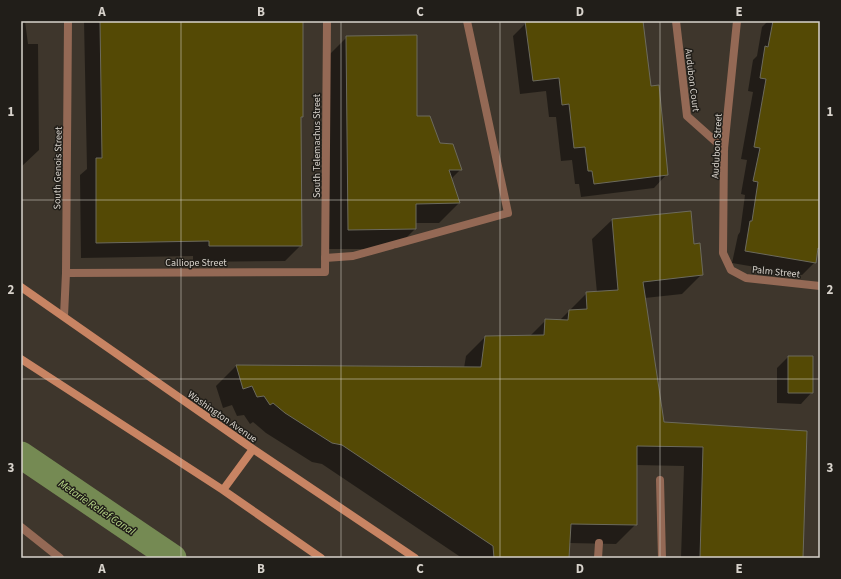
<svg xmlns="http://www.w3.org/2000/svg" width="841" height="579" font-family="'Source Sans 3',sans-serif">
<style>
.shadow{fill:#0007}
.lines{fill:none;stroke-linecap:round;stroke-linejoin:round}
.canal{stroke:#758a53;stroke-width:27}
.building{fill:#544905;stroke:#6c6a5d}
.lane{stroke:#946955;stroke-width:8}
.street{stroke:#946955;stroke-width:8}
.secondary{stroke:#c88463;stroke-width:8}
.grid{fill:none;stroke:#d8d3cc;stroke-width:1;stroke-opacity:0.55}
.labels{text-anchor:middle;stroke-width:3;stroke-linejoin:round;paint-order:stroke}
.street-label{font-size:10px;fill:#d8d3cc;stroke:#211e19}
.water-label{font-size:11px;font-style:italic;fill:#bada89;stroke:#211e19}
.neatline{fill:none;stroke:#d8d3cc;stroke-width:1.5}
.grid-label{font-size:13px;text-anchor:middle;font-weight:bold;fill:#d8d3cc}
</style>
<rect width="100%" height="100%" fill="#3e362c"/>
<path class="shadow" d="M21 21H25L28 44H38L39 150 21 167Z
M84 21H302V117L300 119 301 245 285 261 193 262V256L81 258 80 175 87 169Z
M544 21H642L650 87 667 174 654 188 581 197 579 184H575L572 160 561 161 556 117H549L546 91 520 94 513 36 526 23Z
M768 21 820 22V251L816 255 815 262 802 275 732 263 738 235 740 232 745 195 741 194 747 160 741 159 753 92 748 91 753 60 757 56 762 27Z
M347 37 460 170 451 179 459 203 439 223H415V229L395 249H329L327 57Z
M612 220 693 245 702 274 682 294 645 298 664 423 806 432 802 558H681L684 466 636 465V524L616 544 569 543 568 558H462L322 464 312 462 266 433 253 422 250 424 244 415 237 416 232 405 223 408 216 386 236 366 464 368 466 356 485 337 530 336 546 320 559 321 587 293H597L592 239Z
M788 357 812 392 801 404 777 403V368Z"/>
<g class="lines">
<path class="canal" d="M21 455 173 558"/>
</g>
<path class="building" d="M100 21H303V117H301L302 246H209V241L96 243V158H102Z
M525 21H643L651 86 659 85 668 175 594 184 592 171H588L585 147 574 148 569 104 562 105 559 78 533 81Z
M773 21H820V249L818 248 816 263 745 251 750 221H752L758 182 753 181 760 148 754 147 766 79 760 78 765 46 768 47Z
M417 35V116H430L440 143 453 144 462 170H449L460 203 416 204V229L348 230 346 36Z
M691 211 694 244 700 243 703 275 643 282 664 422 807 431 803 558H700L703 447 637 446V525L571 524 569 558H494L493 546 342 445 332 443 285 413 273 403 270 405 264 396 257 397 252 386 243 389 236 365 481 367 485 336 544 335 545 319 568 320 569 310 587 309 586 292 618 290 612 219Z
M788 356H813V393H788Z"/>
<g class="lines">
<path class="lane" d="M325 258 353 256 508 213 467 21
M660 480 662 558
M598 558 599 543"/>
<path class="street" d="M676 21 687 116 724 149
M737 21 724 149 723 253 731 270 746 278 820 286
M66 273 325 272 327 21
M64 316 66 273 68 21
M21 527 60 558"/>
<path class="secondary" d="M21 287 253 449 415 558
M21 359 223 490 321 558
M223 490 253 449"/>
</g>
<path class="grid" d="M181 21V558M341 21V558M500 21V558M660 21V558M21 200H820M21 379H820"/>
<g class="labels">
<g class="street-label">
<text transform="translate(693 80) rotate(83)" y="4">Audubon Court</text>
<text transform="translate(316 146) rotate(-90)" y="4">South Telemachus Street</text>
<text transform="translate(716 146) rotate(-87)" y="4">Audubon Street</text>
<text transform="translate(57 168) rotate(-89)" y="4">South Genois Street</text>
<text x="196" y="266">Calliope Street</text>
<text transform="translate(776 271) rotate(6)" y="4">Palm Street</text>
<text transform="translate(223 416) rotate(35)" y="4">Washington Avenue</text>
</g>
<g class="water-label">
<text transform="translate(97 507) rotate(34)" y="4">Metarie Relief Canal</text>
</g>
</g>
<rect width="841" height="579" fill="none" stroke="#211e19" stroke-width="44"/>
<rect x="22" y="22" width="797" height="535" class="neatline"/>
<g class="grid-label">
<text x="102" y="16">A</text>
<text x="261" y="16">B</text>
<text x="420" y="16">C</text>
<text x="580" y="16">D</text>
<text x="739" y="16">E</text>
<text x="11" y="116">1</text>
<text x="830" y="116">1</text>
<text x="11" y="294">2</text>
<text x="830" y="294">2</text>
<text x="11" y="472">3</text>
<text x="830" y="472">3</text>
<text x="102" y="573">A</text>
<text x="261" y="573">B</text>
<text x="420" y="573">C</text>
<text x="580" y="573">D</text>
<text x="739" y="573">E</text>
</g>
</svg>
